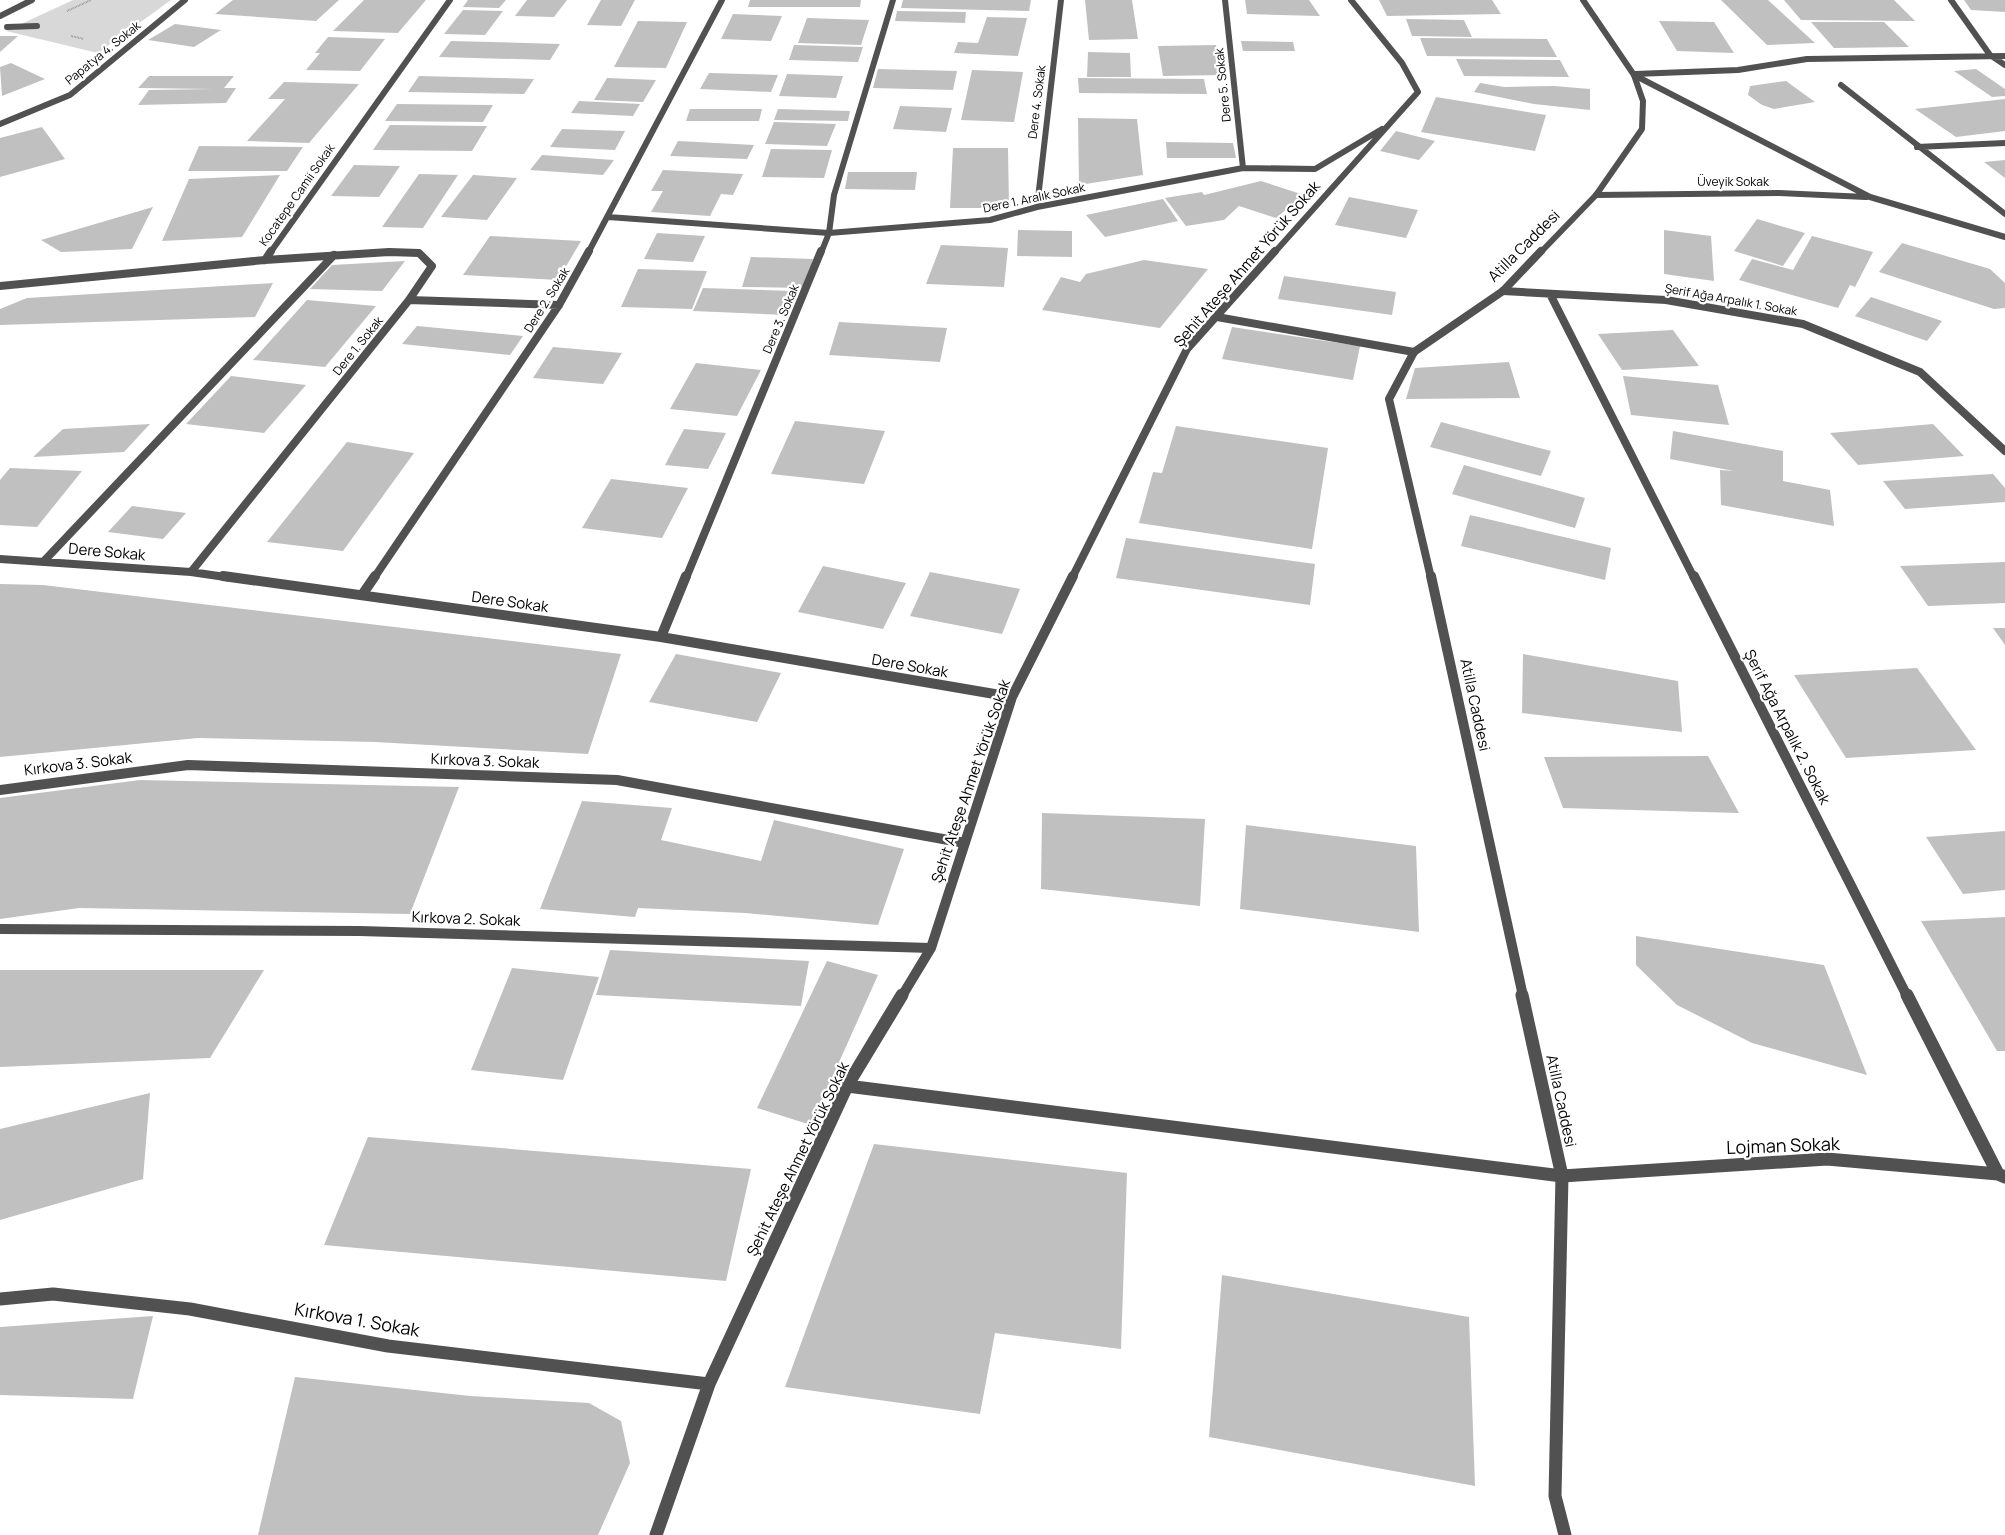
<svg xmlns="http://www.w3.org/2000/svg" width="2005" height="1535" font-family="Manrope,sans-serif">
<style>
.green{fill:#d8d8d8}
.building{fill:#c0c0c0}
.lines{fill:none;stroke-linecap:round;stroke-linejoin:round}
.path{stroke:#737373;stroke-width:2;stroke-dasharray:0.5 1;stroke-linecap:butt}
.pedestrian{stroke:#515151;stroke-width:6}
.minor-far3{stroke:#515151;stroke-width:6}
.minor-far2{stroke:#515151;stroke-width:8}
.minor-far1{stroke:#515151;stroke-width:10}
.minor{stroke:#515151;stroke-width:13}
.tertiary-far3{stroke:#515151;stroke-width:6}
.tertiary-far2{stroke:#515151;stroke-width:8}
.tertiary-far1{stroke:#515151;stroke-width:10}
.tertiary{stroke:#515151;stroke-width:13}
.labels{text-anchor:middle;stroke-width:4.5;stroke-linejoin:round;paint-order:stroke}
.far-street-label{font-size:12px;fill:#000;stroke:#fff}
.street-label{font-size:15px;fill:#000;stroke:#fff}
.near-street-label{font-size:18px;fill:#000;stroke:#fff}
</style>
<rect width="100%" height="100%" fill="#fff"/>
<path class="green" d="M73 0H171L98 53 6 31Z"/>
<path class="building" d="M233 0H339L316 21 215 14Z
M364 0H426L398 33 333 31Z
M468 0H506L499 8 463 7Z
M527 0H567L554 17 515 16Z
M601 0H635L621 26 587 25Z
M750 0H861L860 7H748Z
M903 0H1031L1029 11 901 8Z
M1085 0H1132L1138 39 1089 40Z
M1245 0H1309L1320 16 1247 14Z
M1379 0H1492L1501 14 1387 16Z
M1721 0H1768L1815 43 1767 45Z
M1784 0H1894L1915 21 1801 20Z
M1964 0H2005V12L1971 10Z
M463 10 503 11 485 35 444 34Z
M897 11 966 12 965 23 895 21Z
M733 14 782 16 771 41 721 39Z
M987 17 1027 18 1018 56 954 53 958 42 978 43Z
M807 18 869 20 861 45 798 43Z
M1406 19 1464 20 1472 37 1412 36Z
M638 21 687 22 666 68 614 67Z
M1659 21 1714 22 1734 53 1677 51Z
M1811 22H1884L1909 47 1834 48Z
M175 24 221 30 194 47 148 40Z
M0 36H18L0 52Z
M328 37 385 39 360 71 306 70 320 53H315Z
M1420 38 1547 39 1557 57 1427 56Z
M451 41 560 44 550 60 439 57Z
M1241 41 1293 42 1295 51H1243Z
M794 45 863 47 858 62 789 60Z
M1216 45 1223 75 1163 76 1158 46Z
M1088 52 1130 53 1131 77H1087Z
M1456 59 1560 60 1569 77 1464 76Z
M11 63 45 79 2 96 0 67Z
M878 69 957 71 953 90 873 88Z
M1976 69 2005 89V96L1992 97 1954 71Z
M972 70 1023 72 1014 122 961 120Z
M709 73 778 75 771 92 700 89Z
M787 74 843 76 836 98 779 96Z
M149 76H234L224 88H236L226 103 138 105 149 90 213 89 138 88Z
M419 76 534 79 524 94 408 92Z
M607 78 656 80 643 102 594 100Z
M1078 78 1204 79 1207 94 1079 93Z
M1786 81 1815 102 1774 109 1762 105 1748 95 1750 86Z
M284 82 359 84 309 143 247 141 285 99H268Z
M1480 83 1504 87 1554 86 1590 89V110L1534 104 1474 92Z
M1436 97 1546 115 1535 151 1421 132Z
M2005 99V131L1956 137 1915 109Z
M579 101 640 104 633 116 571 113Z
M397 104 493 105 483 122 385 121Z
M900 106 952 108 946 132 893 129Z
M690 109H762L759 121H686Z
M778 109 850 111 848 121 774 120Z
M1078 118 1137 119 1143 175 1079 185Z
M774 122 836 124 827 146 765 144Z
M390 125 487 126 472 151 373 150Z
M42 127 65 159 0 177V138Z
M562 129 625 131 615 150 550 147Z
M1396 131 1435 141 1419 160 1380 151Z
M678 141 754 145 747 159 670 156Z
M1166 142 1233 143 1236 158H1167Z
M199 146 303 147 287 171H188Z
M953 148H1008L1009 208H950Z
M771 149 832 150 824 178 762 177Z
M542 155 614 160 603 175 530 170Z
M2005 160V178L1984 162Z
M354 165 400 166 379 197 331 196Z
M663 170 743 174 733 195 721 194 710 216 651 212 663 191H651Z
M848 172H917L915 190 845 189Z
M419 174 458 175 423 228 382 227Z
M280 175 242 237 162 241 189 179Z
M473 175 517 178 487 220 441 217Z
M1261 181 1304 195 1276 218 1239 206 1224 220 1186 226 1165 198 1202 192 1204 195Z
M1349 197 1418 210 1406 238 1335 225Z
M1163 199 1178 221 1105 237 1086 215Z
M153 207 132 249 61 252 41 240Z
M1757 219 1805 233 1783 266 1734 251Z
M1018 230 1072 231V257L1017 256Z
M1664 230 1711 236 1714 281 1664 274Z
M657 233 705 236 693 262 644 259Z
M490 236 581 241 558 280 463 275Z
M1812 236 1873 252 1855 287 1850 285 1838 308 1739 280 1752 259 1793 270Z
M1902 243 1990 269 2005 283V308L1994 309 1879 272Z
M941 245 1008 248 1004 287 926 284Z
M751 257 813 259 806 288 742 287Z
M1144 260 1208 269 1160 328 1042 310 1061 277 1080 282 1086 274Z
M405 261 382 291 310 289 332 265Z
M638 269 707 271 692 309 621 307Z
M1284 276 1396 292 1392 315 1278 299Z
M273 283 255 317 0 325V309L27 298Z
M703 288 793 291 785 315 693 311Z
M1871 297 1942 321 1927 341 1855 316Z
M307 300 376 306 325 367 253 360Z
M839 322 947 328 940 362 829 355Z
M417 326 523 336 510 355 402 344Z
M1232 327 1360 346 1353 380 1222 359Z
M1673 330 1699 366 1622 370 1598 334Z
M553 347 622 353 603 384 533 378Z
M1509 362 1520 398 1406 399 1415 368Z
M696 363 761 370 737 416 670 409Z
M231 376 306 385 264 433 186 424Z
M1623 376 1718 385 1729 425 1631 415Z
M795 421 885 431 864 484 771 474Z
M1441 422 1551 451 1541 476 1430 447Z
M150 424 124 452 33 457 63 429Z
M1933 424 1964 456 1858 465 1830 433Z
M1176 426 1328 448 1312 549 1139 523 1153 472 1162 473Z
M684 429 726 433 708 469 665 465Z
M1673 431 1783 451V481L1830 490 1834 526 1721 505 1720 470 1734 471 1670 459Z
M347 442 414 453 343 551 267 542Z
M1464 465 1585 498 1575 528 1452 494Z
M10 468 82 471 37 527 0 525V480Z
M1993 474 2005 488V502L1905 509 1883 481Z
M611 479 688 488 662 538 582 528Z
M132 506 186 513 163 539 108 532Z
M1470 515 1611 548 1605 580 1461 546Z
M1126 538 1315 564 1310 605 1116 578Z
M2005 562V603L1928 606 1900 566Z
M823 566 906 583 883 629 798 612Z
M930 572 1020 589 1002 634 910 616Z
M0 584 43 585 621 654 588 754 375 742 198 738 0 757Z
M1993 628H2005V645Z
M676 654 781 673 757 722 649 702Z
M1523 654 1678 681 1682 732 1522 713Z
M1917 668 1976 750 1846 758 1794 675Z
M1708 756 1739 813 1563 808 1544 757Z
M140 780 459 787 410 914 79 908 0 919V798Z
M582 801 672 808 661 840 761 861 774 820 904 849 878 925 745 913 638 908 635 917 540 909Z
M1042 813 1205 819 1200 906 1041 889Z
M1246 825 1416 846 1419 932 1240 909Z
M2005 831V890L1963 894 1926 837Z
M2005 917V1051H1997L1921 921Z
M1636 936 1824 965 1867 1075 1752 1043 1677 1005 1636 965Z
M610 950 809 961 801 1006 596 995Z
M827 961 878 975 811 1125 757 1108Z
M512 968 599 977 563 1080 471 1070Z
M0 970H264L210 1058 0 1067Z
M150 1093 143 1179 0 1220V1129Z
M368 1137 751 1169 726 1281 324 1245Z
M874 1144 1127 1173 1121 1349 995 1333 980 1414 785 1387Z
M1222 1275 1469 1317 1475 1486 1209 1437Z
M153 1316 133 1399 0 1395V1327Z
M295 1377 470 1396 589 1403 621 1421 630 1463 598 1535H258Z"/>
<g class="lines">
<path class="path" d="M67 11 91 0
M71 36 84 39"/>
<path class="pedestrian" d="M7 27 37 26"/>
<path class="minor-far3" d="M1225 0 1243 168
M1951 0 1990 55 2005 65
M0 16 32 0
M1635 74 1738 70 1807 59 2005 56
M1634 75 1870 197 2005 237
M1841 85 2005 214
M0 124 70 95 185 0
M1917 147 2005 143
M1596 195 1779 193 1866 197
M1037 207 1061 0
M608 217 829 233 990 220 1037 207 1243 168 1315 169 1382 129
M270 253 450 0
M378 253H411
M588 253 722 0
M821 253 829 233 834 195 893 0
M1274 253 1418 92 1402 63 1351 0"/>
<path class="minor-far2" d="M265 260 271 251
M0 286 265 260 389 252 419 253 432 266 409 300 191 572
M1503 291 1666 300 1803 324 1920 372 2005 451
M1550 294 1694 578
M409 300 559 305
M1217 317 1414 352
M0 559 191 572 232 578
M44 561 334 255
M374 578 559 305 589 251
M686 578 821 251
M1072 578 1187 349 1275 251"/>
<path class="minor-far1" d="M223 576 661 637 1012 697
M1694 576 1907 996
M362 595 375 576
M661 637 686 576
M0 790 188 765 617 780 965 843
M0 929 360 931 931 948
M902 996 931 948 1012 697 1073 576"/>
<path class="minor" d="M1907 995 1998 1174
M847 1086 1562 1176 1827 1159 1998 1174 2005 1177
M0 1299 53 1294 190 1309 388 1346 709 1384
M656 1535 709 1384 847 1086 902 995"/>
<path class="tertiary-far3" d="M1540 253 1596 195 1642 129 1643 101 1634 75 1583 0"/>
<path class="tertiary-far2" d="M1431 578 1389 399 1414 352 1503 291 1541 251"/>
<path class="tertiary-far1" d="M1431 576 1523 996"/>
<path class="tertiary" d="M1522 995 1562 1176 1555 1496 1565 1535"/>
</g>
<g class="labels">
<g class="far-street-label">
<text transform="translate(103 53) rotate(-39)" y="4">Papatya 4. Sokak</text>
<text transform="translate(1223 85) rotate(-96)" y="4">Dere 5. Sokak</text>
<text transform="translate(1037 102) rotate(-83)" y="4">Dere 4. Sokak</text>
<text x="1733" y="186">Üveyik Sokak</text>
<text transform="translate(297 195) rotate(-55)" y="4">Kocatepe Camii Sokak</text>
<text transform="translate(1034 198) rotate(-12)" y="4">Dere 1. Aralık Sokak</text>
<text transform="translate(547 300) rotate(-58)" y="4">Dere 2. Sokak</text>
<text transform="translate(1731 300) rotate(10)" y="4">Şerif Ağa Arpalık 1. Sokak</text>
<text transform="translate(781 319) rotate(-67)" y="4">Dere 3. Sokak</text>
<text transform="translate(358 346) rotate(-51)" y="4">Dere 1. Sokak</text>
</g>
<g class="street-label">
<text transform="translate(1524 246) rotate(-45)" y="5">Atilla Caddesi</text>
<text transform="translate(1247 264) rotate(-49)" y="5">Şehit Ateşe Ahmet Yörük Sokak</text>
<text transform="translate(107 552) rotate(5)" y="5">Dere Sokak</text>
<text transform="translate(510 602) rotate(8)" y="5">Dere Sokak</text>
<text transform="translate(910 666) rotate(10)" y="5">Dere Sokak</text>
<text transform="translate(1475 705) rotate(78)" y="5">Atilla Caddesi</text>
<text transform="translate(1787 727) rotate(63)" y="5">Şerif Ağa Arpalık 2. Sokak</text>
<text transform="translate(485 761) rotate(2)" y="5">Kırkova 3. Sokak</text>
<text transform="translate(78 764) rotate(-7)" y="5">Kırkova 3. Sokak</text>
<text transform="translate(971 781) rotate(-71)" y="5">Şehit Ateşe Ahmet Yörük Sokak</text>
<text transform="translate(466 919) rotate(2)" y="5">Kırkova 2. Sokak</text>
<text transform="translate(1561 1101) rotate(78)" y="5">Atilla Caddesi</text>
<text transform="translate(798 1159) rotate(-64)" y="5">Şehit Ateşe Ahmet Yörük Sokak</text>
</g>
<g class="near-street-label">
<text transform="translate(1783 1146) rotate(-2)" y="6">Lojman Sokak</text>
<text transform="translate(357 1320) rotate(10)" y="6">Kırkova 1. Sokak</text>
</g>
</g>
</svg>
